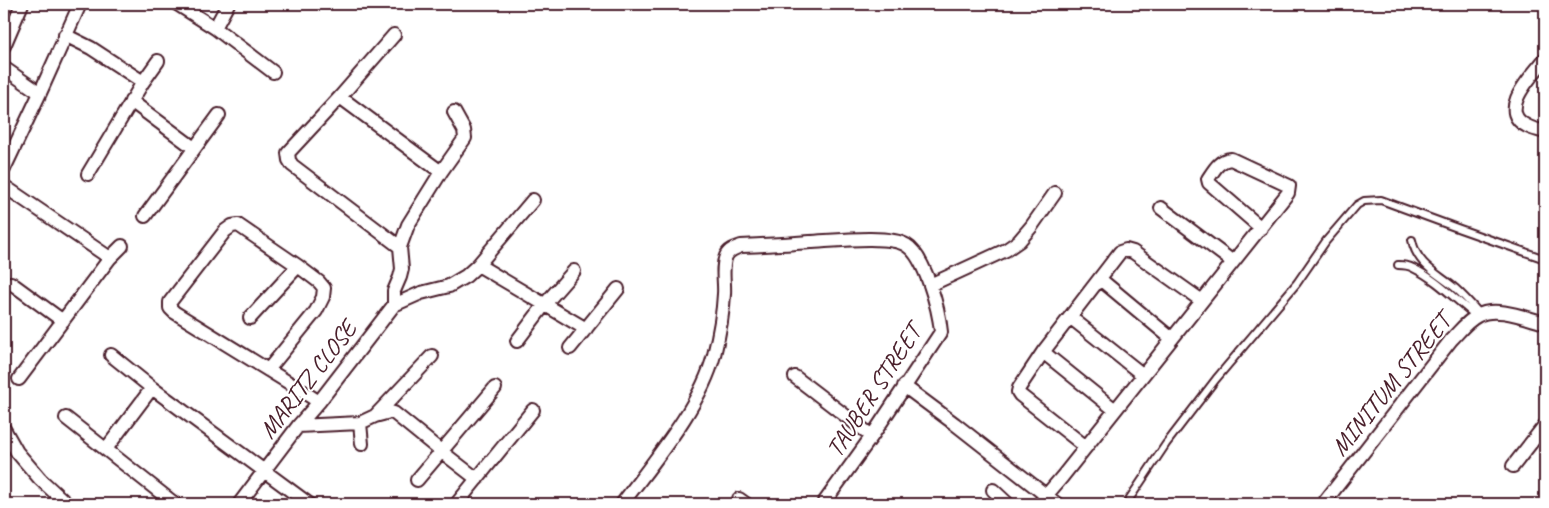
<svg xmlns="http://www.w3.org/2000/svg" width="1549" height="508" font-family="Caveat,sans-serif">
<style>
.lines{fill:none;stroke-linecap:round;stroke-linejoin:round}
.service-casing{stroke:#4a1f2b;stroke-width:10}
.minor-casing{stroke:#4a1f2b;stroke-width:16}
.service{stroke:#fff;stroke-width:6}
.minor{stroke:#fff;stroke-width:12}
.labels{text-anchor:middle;stroke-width:4;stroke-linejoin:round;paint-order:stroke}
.street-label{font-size:25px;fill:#4a1f2b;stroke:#fff}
</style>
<rect width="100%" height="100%" fill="#fff"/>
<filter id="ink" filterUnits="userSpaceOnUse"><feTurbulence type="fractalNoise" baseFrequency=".02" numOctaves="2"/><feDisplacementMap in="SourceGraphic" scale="10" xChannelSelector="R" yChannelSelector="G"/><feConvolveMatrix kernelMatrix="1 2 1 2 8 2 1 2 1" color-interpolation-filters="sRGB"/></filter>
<g filter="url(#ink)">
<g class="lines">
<defs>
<path id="service" d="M1412 240C1417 265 1437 273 1455 288 1464 296 1472 305 1480 314
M1398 265C1403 265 1408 265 1413 268 1436 279 1456 300 1476 316
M1126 504 1166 444 1216 379 1297 283 1326 241 1357 205 1364 201 1381 200 1460 229 1545 259"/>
<path id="minor" d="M177 4 215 28 273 72
M215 28 228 4
M65 35 91 48 143 82
M394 35 340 97 288 153 289 160 292 165 400 247
M4 46 22 4
M1545 59C1534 74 1495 111 1527 126 1532 129 1539 130 1545 132
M4 68 40 93
M340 97 441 172
M131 101 194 148
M4 169 40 93 80 4
M88 174 143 82 158 61
M4 186 110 258
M1161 208 1233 262
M145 216 219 115
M478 265 586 329
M1100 279 1172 339
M11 283 63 321
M930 285 1006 250 1019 241 1031 227 1055 193
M394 305V291L400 277 402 269 400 247 408 225 441 172 465 138 464 130 454 112
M1070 317 1143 375
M250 318 298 266
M517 341 545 304 574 271
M570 348 618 289
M1043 352 1115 410
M111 355 152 388 309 504
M268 370 316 311 323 297 324 288 319 282 298 266 238 225 232 226 225 231 170 302V308L174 312 299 389 319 402
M795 377 872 436
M19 379 110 258 122 246
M904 386 955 424 1057 504
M375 416 432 356
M66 418 175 504
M360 423 362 444
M298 426 360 423 375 416 390 412 394 413 442 452 477 479
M4 429 17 452 40 479 67 504
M1086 447 1020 395 1018 392 1019 388 1043 352 1120 252 1126 250 1133 252 1202 301
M106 449 152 388
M1513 466 1545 425
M417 480 495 388
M993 490 1008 504
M739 499 746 504
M458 502 533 410
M239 504 298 426 319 402 394 305 421 293 449 286 466 276 478 265 533 200
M622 504C653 462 701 406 714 355 719 335 723 315 724 294 725 282 721 268 726 256 729 250 735 248 741 246 764 245 787 244 810 242 832 241 889 234 906 245 925 256 939 310 941 332L872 436 823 504
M1039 504 1062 477 1288 193 1289 186 1231 159C1219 160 1214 170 1208 179L1209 183 1261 228
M1323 504 1451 340C1459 332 1467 321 1477 316 1495 305 1526 318 1545 323"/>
</defs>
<use href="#service" class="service-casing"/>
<use href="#minor" class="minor-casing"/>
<use href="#service" class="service"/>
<use href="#minor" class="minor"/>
</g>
</g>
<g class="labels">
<g class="street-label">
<text transform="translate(307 379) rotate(-52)" y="9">MARITZ CLOSE</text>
<text transform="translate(1390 384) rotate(-51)" y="9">MINITUM STREET</text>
<text transform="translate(873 390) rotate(-57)" y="9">TAUBER STREET</text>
</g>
</g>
<rect width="1549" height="508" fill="none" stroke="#fff" stroke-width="20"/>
<rect x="10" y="10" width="1529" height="488" fill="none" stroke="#4a1f2b" stroke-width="2" filter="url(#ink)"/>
</svg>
